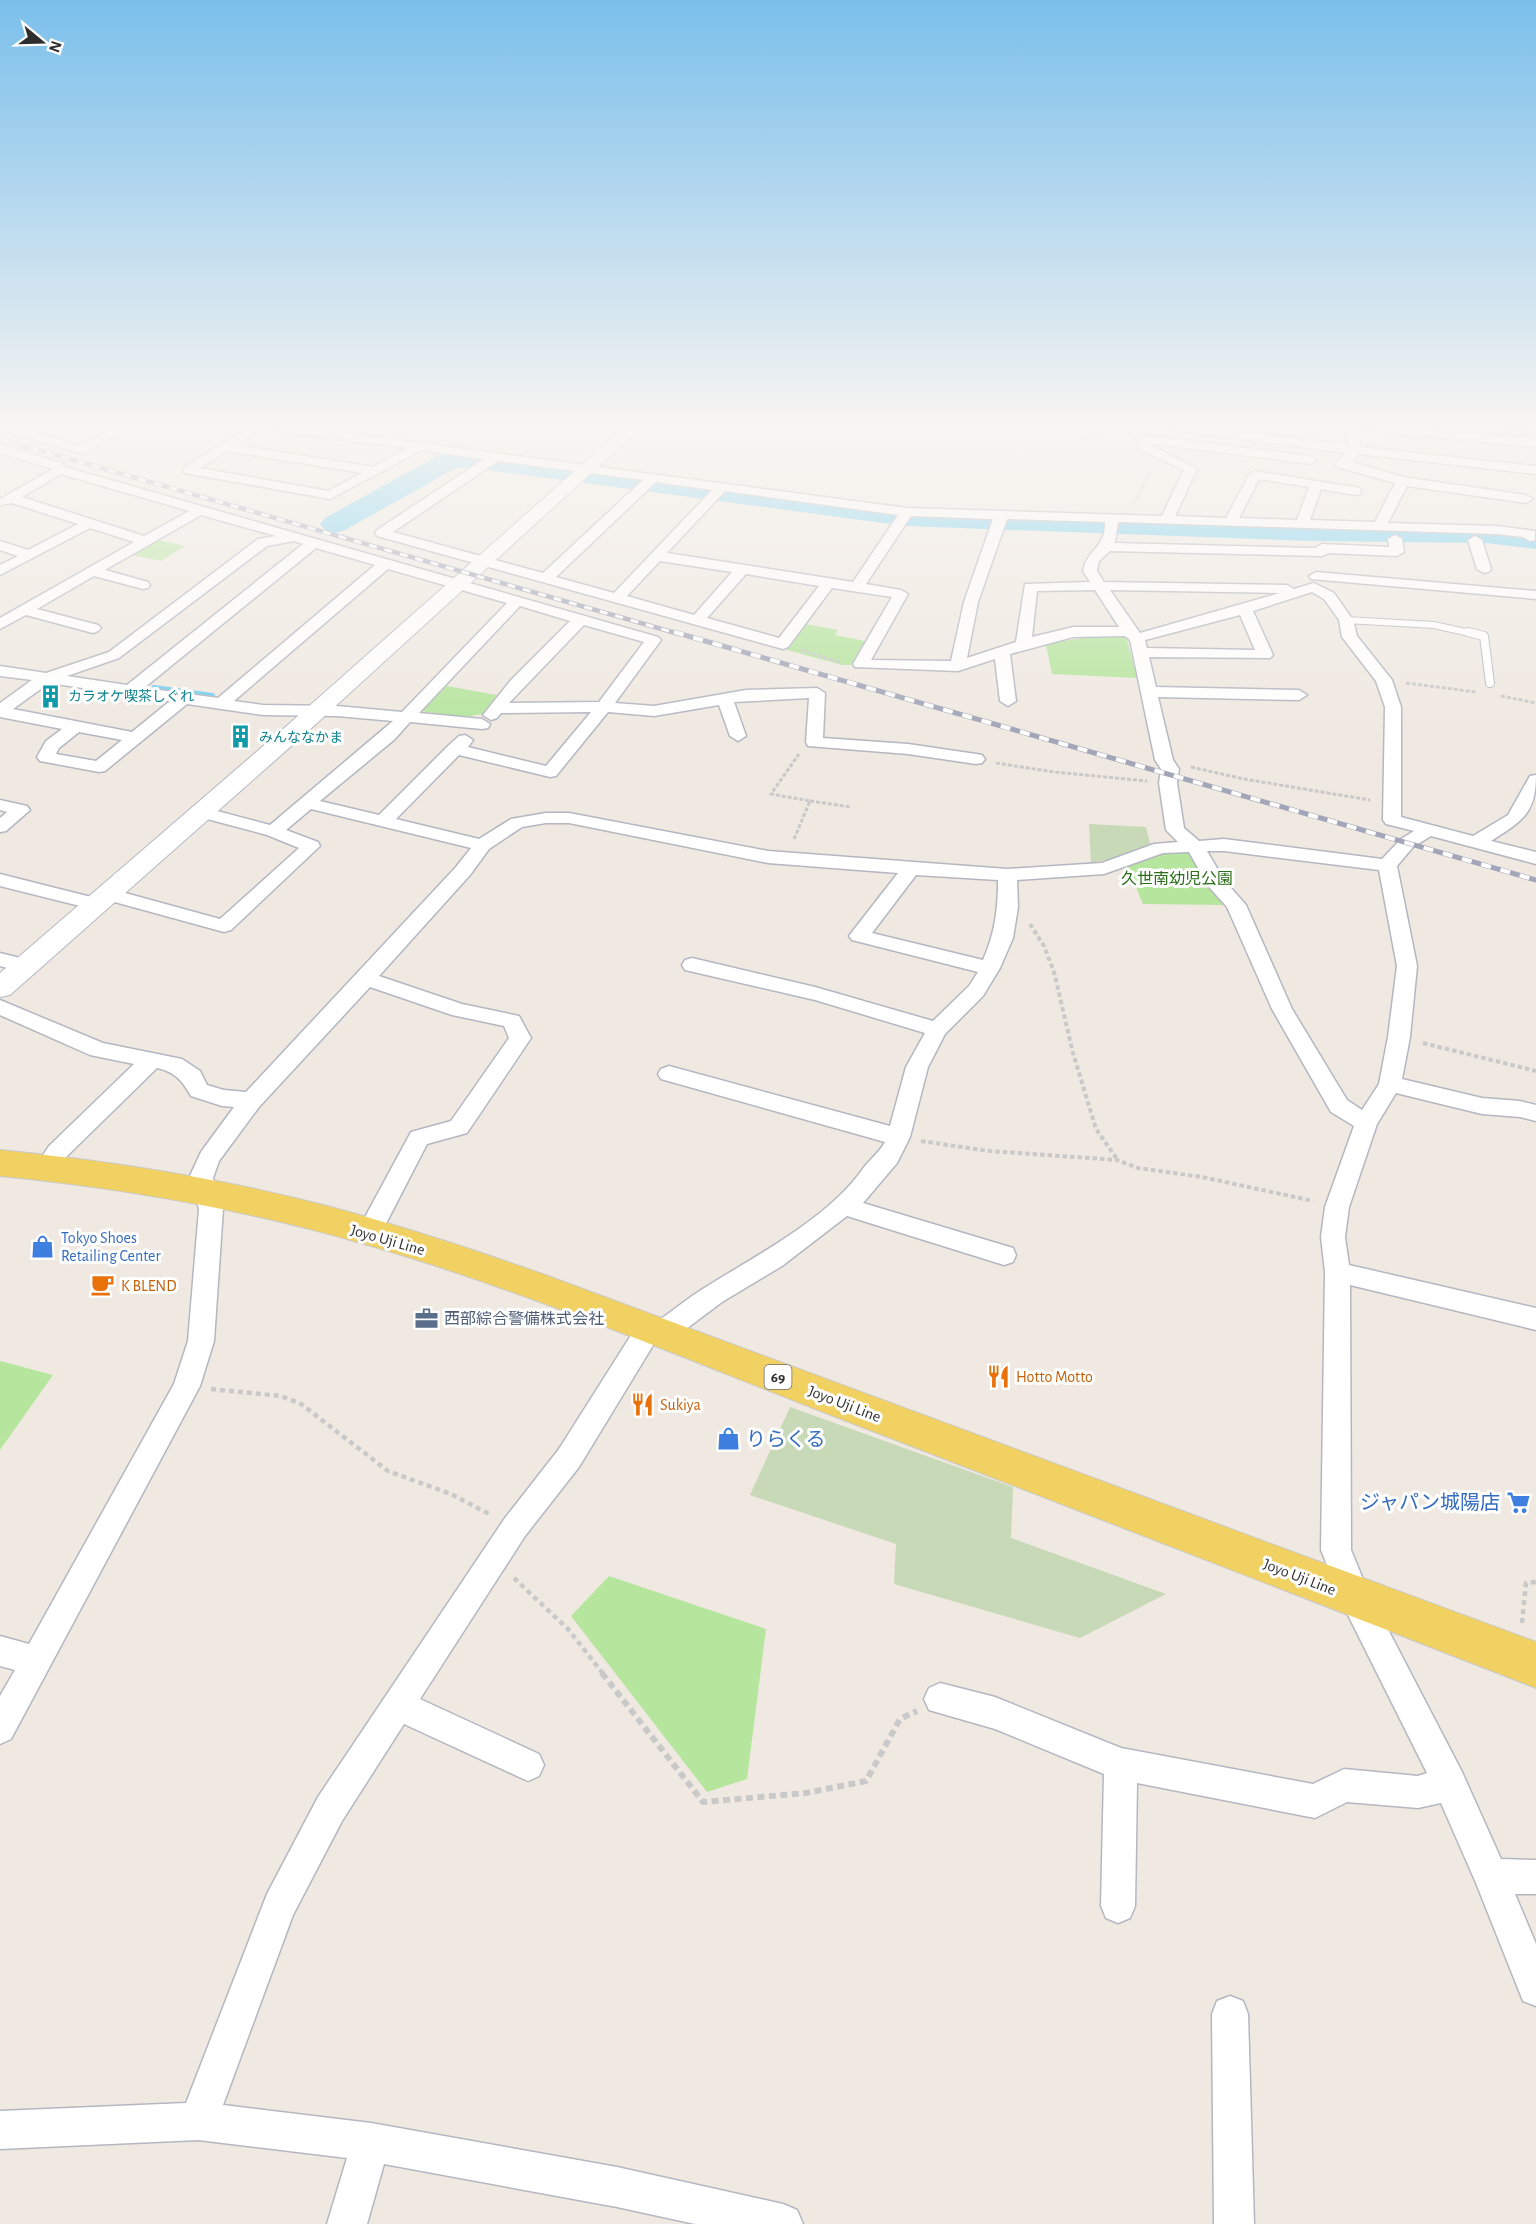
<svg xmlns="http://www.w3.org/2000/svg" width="1536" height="2224" font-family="'Alegreya Sans','Noto Sans JP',sans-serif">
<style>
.green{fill:#b6e59e}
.cemetery{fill:#c8d9b8}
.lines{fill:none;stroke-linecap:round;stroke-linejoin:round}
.stream{stroke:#75cff0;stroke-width:6}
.river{fill:#75cff0;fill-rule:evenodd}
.lane-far1-casing{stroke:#b4b7c1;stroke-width:8}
.lane-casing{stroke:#b4b7c1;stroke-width:10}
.street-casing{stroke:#b4b7c1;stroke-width:3}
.secondary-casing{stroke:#b4b7c1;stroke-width:2}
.primary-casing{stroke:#c9c9c9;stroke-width:2}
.path-far4{stroke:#c9c9c9;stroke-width:2;stroke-dasharray:3 1.5;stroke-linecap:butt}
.path-far3{stroke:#c9c9c9;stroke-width:3;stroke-dasharray:4 2;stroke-linecap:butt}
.path-far2{stroke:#c9c9c9;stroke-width:4;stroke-dasharray:4.5 3;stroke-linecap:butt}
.path-far1{stroke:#c9c9c9;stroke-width:4.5;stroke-dasharray:5 4;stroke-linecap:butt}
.path{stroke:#c9c9c9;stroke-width:6;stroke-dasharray:7 4.5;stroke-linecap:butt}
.lane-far1{stroke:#fff;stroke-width:6}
.lane{stroke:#fff;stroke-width:8}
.street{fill:#fff;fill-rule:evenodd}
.secondary{fill:#fff;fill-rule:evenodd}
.primary{fill:#f2d163;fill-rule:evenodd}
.rail-far1-casing{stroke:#a3a6b8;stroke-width:4.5}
.rail-casing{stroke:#a3a6b8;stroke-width:5}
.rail-far1{stroke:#fff;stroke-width:3;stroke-dasharray:8;stroke-linecap:butt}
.rail{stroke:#fff;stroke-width:4;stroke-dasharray:10;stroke-linecap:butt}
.labels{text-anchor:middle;stroke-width:6;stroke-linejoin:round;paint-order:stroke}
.far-culture-label{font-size:14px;fill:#0d838f;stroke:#fff;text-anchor:start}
.shield{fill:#fff;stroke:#6d6d6d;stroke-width:1.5}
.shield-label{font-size:15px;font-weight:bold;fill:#2e2e2e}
.park-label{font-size:16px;fill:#2c6e1b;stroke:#fff}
.shop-label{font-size:16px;fill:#366cbe;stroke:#fff;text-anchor:start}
.street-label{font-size:16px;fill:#2e2e2e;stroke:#fff}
.food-label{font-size:16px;fill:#c56008;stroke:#fff;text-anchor:start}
.service-label{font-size:16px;fill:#4e5e75;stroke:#fff;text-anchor:start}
.near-shop-label{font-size:20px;fill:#366cbe;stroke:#fff;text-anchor:start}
</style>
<rect width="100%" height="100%" fill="#efe9e1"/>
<path class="green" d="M1499 423H1527L1529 430 1536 432V440L1506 438 1504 428 1499 426Z
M158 540 185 546 161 561 132 555Z
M805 624 838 630 835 635 865 641 851 665H842L787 650Z
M1107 634 1126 636 1137 678 1052 674 1046 644Z
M447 686 497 695 482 714 465 717 420 711Z
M1163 851 1192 852 1227 905 1143 904 1127 865Z
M0 1361 53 1375 0 1450Z
M609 1576 766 1629 747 1779 707 1792 571 1616Z"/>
<path class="cemetery" d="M1089 824 1146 827 1150 844 1115 858 1091 863Z
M790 1407 1013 1487 1011 1538 1166 1594 1080 1638 894 1584 896 1544 750 1495Z"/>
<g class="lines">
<path class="stream" d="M154 688 212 696"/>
<path class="river" d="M464 451 906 508 1313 523 1487 525 1536 531V549L1487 543 1313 541 906 526 464 467 456 468 345 530 335 533 325 530 320 524 325 518 439 455Z"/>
<defs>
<path id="lane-far1" d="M1346 620 1434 625 1474 634"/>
<path id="lane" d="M1468 632 1484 636 1490 683"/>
<path id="street" d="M0 423 82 446 122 423H136L83 454 0 430Z
M241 423H270L907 508 1162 516 1184 470 1139 449 1137 446 1141 443 1135 439 1141 435 1310 456 1316 460 1310 464 1147 443 1197 469 1175 516 1226 518 1249 475 1255 471 1360 488 1361 491 1360 494 1355 495 1321 489 1310 520 1375 522 1395 483 1337 467 1335 464 1346 453 1149 427 1143 423H1173L1348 445 1350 423 1536 439V447L1362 430 1360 447 1536 466V474L1358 454 1352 462 1403 477 1526 495 1533 499 1526 503 1407 486 1388 523 1497 526 1535 531V540L1530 541 1523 537 1497 534 1118 522 1115 543 1315 548 1322 544 1389 547 1388 539 1395 535 1402 539 1404 552 1397 556 1329 553 1322 556 1110 551 1099 561 1097 571 1104 582 1287 585 1294 589 1314 583 1334 593 1353 620 1357 636 1392 680 1401 707V817L1473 836 1508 815 1530 776 1536 775C1536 814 1522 821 1491 841L1536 852V864L1431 836 1413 847 1397 866 1417 966 1410 1037 1402 1079 1482 1098 1520 1101 1536 1105V1121L1520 1117 1482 1114 1396 1093 1377 1124 1349 1207 1345 1237 1349 1265 1536 1308V1330L1350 1285 1351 1550 1367 1589 1462 1772 1501 1859 1536 1860V1894H1515L1536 1944V2006L1523 2001 1476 1883 1441 1803 1418 1808 1347 1802 1315 1818 1137 1783 1135 1906 1130 1918 1118 1923 1106 1918 1101 1906 1104 1774 995 1729 929 1710 924 1699 929 1688 940 1683 995 1697 1121 1748 1313 1784 1344 1769 1418 1776 1427 1773 1344 1607 1321 1550 1325 1272 1321 1237 1325 1207 1354 1126 1331 1112 1272 1009 1227 907 1209 887 1189 852 1163 853 1104 874 1017 880 1018 907 1013 938 1000 968 983 996 945 1034 928 1067 910 1137 897 1163 863 1203 1013 1248 1016 1255 1013 1262 1004 1265 847 1216 782 1266 722 1302 670 1341 661 1344 655 1342 579 1467 525 1536 420 1699 539 1754 544 1765 539 1776 528 1781 404 1724 342 1821 293 1915 223 2105 371 2123 617 2167 783 2204 797 2210 803 2224H695L617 2207 384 2164 367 2224H327L347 2158 198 2140 0 2149V2111L186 2103 267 1894 318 1797 505 1518 559 1449 640 1321 649 1318 658 1321C674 1310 689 1297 706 1287 757 1255 827 1219 862 1170 870 1159 879 1153 885 1142L661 1079 658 1074 661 1069 669 1066 890 1126 906 1067 925 1033 815 1000 685 970 682 965 685 960 692 958 815 987 933 1021 969 986 978 972 852 940 849 936 852 932 898 873 768 863 569 823H546L522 827 489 849 470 875 379 976 462 1004 519 1016 531 1038 467 1133 427 1144 378 1239 369 1241 360 1239 357 1232 411 1132 451 1121 509 1038 504 1026 452 1015 370 987 259 1107 219 1161 213 1178 223 1209 214 1341 200 1386 11 1739 0 1744V1696L15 1670 0 1666V1636L29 1644 174 1384 188 1341 199 1209 189 1178 201 1152 234 1107 222 1106 191 1096C182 1080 175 1072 157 1068L65 1158C58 1170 54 1178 39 1173L35 1167 49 1146 134 1064 90 1055 0 1015V1000L103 1043 182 1059 200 1071 207 1085 224 1090 246 1092 456 867 471 848 311 809 286 830 318 842 320 846 231 930 224 932 100 898 97 894 100 890 107 888 220 919 299 848 267 835 196 816 193 812 196 808 202 807 270 825 393 721 337 716 263 715 187 704 105 771 99 772 40 761 37 757 46 741 62 729 0 717V703L32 680 0 676V666L46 673 109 652 258 539 276 536 201 515 105 570 148 582 150 585 148 588 143 589 94 576 37 609 98 625 101 628 98 631 93 633 26 615 0 629V618L134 542 90 528 0 575V565L18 556 0 550V541L28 550 78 524 12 503 0 505V499L53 469 0 453V445L62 463 65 467 658 637 661 640 615 703 654 706 746 690 817 688 825 693 823 738 908 744 976 754 982 755 985 759 982 763 976 764 908 754 808 746 806 742 809 698 734 702 746 736 738 741 730 736 719 705 654 716 608 712 556 776 550 777 459 755 396 819 479 839 511 819 546 813H569L768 851 1007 869 1102 863 1154 844 1178 842 1166 830 1159 783 1161 769 1155 760 1130 640 1125 636 1073 637 1010 654 1016 701 1008 706 1000 701 995 659 958 671 855 667 853 664 892 597 832 588 788 647 783 649 377 536 375 533 377 530 484 459 422 450 330 499 185 473 183 470 185 467 248 427ZM262 429 407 448 373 467 236 445ZM227 451 362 473 328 491 200 468ZM498 461 643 480 543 573 393 532ZM61 474 189 511 144 536 22 497ZM1259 479 1309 487 1297 520 1239 518ZM656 482 712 490 614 593 556 577ZM725 491 898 515 853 582 667 553ZM911 516 993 519 964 602 951 661 871 660 908 594 901 590 866 584ZM1007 519 1105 522C1106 548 1087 549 1083 571L1090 582 1025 584 1016 642 967 658 978 602ZM294 541 303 544 127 685 67 676 119 658 267 546ZM316 548 375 565 218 698 144 688ZM660 561 732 572 694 615 627 596ZM388 569 507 603 402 712 337 706 263 705 234 701ZM746 574 819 586 779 638 707 618ZM1095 590 1119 627H1073L1032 637 1037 591ZM1110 590 1280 593 1140 633ZM1312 592 1324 599 1339 620 1342 637 1376 681 1385 707 1383 820 1386 824 1414 831 1401 839 1382 859 1224 839 1199 841 1184 828 1177 783 1179 769 1173 760 1158 697 1299 700 1307 695 1299 690 1156 687 1149 657 1270 658 1273 655 1253 611ZM520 606 570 621 511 680 483 715 491 720 497 718 501 713 591 712 546 766 468 747 473 740 465 735 459 736 449 745 379 815 320 801 395 739 410 722 482 729 488 728 490 724 482 719 419 713ZM1240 615 1255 650 1147 648 1145 640ZM584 625 644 642 599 702 509 703ZM49 683 170 701 132 732 13 709ZM79 732 122 740 96 761 56 754 59 748ZM1207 851H1224L1379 870 1397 966 1388 1037 1379 1084 1362 1110 1347 1100 1292 1009 1246 905 1224 880ZM916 875 998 880C998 909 995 933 983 960L872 933Z
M1475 536 1482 540 1491 569 1489 572 1484 573 1477 569 1468 540Z
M1316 572 1536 591V599L1311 579 1309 576Z
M0 800 27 806 30 810 6 831 0 832V818L7 812 0 810Z
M0 874 103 900 106 904 103 908 96 910 0 886Z
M0 953 32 961 35 966 32 971 25 973 0 966Z
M1230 1996 1243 2001 1248 2014 1254 2224H1214L1212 2014 1217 2001Z"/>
<path id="secondary" d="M629 423H646L306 733 10 995 0 997V973L290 723Z"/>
<path id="primary" d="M0 1150C110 1161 220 1178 327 1206 402 1226 475 1250 548 1276L1536 1642V1688C1303 1597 1069 1507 836 1417 681 1357 527 1291 368 1245 248 1210 125 1188 0 1176Z"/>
</defs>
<use href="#lane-far1" class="lane-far1-casing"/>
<use href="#lane" class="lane-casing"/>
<use href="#street" class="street-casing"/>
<use href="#secondary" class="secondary-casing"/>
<use href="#primary" class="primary-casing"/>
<path class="path-far4" d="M942 423 1123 442
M1133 503 1152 470"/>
<path class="path-far3" d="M801 650 842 663
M1406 683 1476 692
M1501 696 1536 703
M996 763 1054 772 1147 781
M1191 767 1244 779 1370 800
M810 801 851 807
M794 839 810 801 771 794 799 754"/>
<path class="path-far2" d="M1030 924 1044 946 1054 972 1073 1053 1096 1129 1117 1159
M1423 1043 1536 1071
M921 1141 989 1151 1117 1160 1138 1168 1202 1177 1313 1201"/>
<path class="path-far1" d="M211 1389 281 1396 301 1404 388 1471 451 1494 491 1515
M514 1578 568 1629 604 1675
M1522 1623 1526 1583 1536 1582"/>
<path class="path" d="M602 1673 703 1802 806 1793 866 1781 900 1719 917 1711"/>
<use href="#lane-far1" class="lane-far1"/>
<use href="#lane" class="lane"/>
<use href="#street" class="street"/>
<use href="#secondary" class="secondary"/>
<use href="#primary" class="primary"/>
<defs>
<path id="rail-far1" d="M0 439 679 634"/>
<path id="rail" d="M674 632 1536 880"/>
</defs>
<use href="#rail-far1" class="rail-far1-casing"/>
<use href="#rail" class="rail-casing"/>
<use href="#rail-far1" class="rail-far1"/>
<use href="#rail" class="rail"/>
</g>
<linearGradient id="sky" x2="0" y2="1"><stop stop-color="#7abfeb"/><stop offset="0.58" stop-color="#f8f5f2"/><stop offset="1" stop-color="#f8f5f2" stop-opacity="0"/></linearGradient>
<rect width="1536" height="734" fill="url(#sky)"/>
<defs>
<symbol id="building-bare" viewBox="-9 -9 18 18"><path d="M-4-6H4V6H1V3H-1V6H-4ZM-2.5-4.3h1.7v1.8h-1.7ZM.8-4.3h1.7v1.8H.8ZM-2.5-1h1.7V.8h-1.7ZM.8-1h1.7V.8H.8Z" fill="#0f9aa8" stroke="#fff" stroke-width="2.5" paint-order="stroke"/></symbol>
<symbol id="shop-bare" viewBox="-9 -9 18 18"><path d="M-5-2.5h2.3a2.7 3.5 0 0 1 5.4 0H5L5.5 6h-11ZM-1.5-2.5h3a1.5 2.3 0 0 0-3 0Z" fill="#3f7fe0" stroke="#fff" stroke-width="2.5" paint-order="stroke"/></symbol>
<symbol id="cafe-bare" viewBox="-9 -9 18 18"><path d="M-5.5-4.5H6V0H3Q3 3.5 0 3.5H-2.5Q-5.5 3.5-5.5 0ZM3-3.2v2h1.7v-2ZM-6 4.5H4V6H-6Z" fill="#e8710a" stroke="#fff" stroke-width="2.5" paint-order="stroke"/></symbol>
<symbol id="office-bare" viewBox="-9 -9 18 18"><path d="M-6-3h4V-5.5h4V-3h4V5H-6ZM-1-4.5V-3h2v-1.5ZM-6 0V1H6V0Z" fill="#5c6f8a" stroke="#fff" stroke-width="2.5" paint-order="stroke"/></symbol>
<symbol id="restaurant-bare" viewBox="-9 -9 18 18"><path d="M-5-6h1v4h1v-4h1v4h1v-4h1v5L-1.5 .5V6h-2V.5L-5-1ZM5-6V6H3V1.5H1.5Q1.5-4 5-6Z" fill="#e8710a" stroke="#fff" stroke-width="2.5" paint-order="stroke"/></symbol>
<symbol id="supermarket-bare" viewBox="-9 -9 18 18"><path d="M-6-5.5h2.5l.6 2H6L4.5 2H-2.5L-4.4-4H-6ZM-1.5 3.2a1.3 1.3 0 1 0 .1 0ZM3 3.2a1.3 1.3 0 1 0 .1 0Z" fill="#3f7fe0" stroke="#fff" stroke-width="2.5" paint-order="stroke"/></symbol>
</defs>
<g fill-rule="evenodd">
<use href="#building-bare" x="34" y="680" width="33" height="33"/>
<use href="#building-bare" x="224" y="720" width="33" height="33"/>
<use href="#shop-bare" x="26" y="1230" width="33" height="33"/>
<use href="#cafe-bare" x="86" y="1268" width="33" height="33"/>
<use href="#office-bare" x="410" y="1302" width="33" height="33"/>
<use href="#restaurant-bare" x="982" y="1360" width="33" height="33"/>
<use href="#restaurant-bare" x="626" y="1388" width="33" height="33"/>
<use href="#shop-bare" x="712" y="1422" width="33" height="33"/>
<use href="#supermarket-bare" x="1502" y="1486" width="33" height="33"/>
</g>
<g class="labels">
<g class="far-culture-label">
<text x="68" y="701">カラオケ喫茶しぐれ</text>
<text x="259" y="742">みんななかま</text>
</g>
<rect class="shield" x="764.5" y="1365" width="27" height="24" rx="4.5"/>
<g class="shield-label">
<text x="778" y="1382">69</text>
</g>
<g class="park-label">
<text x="1177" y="884">久世南幼児公園</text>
</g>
<g class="shop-label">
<text x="61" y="1243">Tokyo Shoes<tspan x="61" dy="18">Retailing Center</tspan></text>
</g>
<g class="street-label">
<text transform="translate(388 1239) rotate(16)" y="6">Joyo Uji Line</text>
<text transform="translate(845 1403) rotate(21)" y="6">Joyo Uji Line</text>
<text transform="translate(1300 1576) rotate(21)" y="6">Joyo Uji Line</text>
</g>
<g class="food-label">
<text x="121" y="1291">K BLEND</text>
<text x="1016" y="1382">Hotto Motto</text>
<text x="660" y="1410">Sukiya</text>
</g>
<g class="service-label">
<text x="444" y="1324">西部綜合警備株式会社</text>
</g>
<g class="near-shop-label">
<text x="746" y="1446">りらくる</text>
<text x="1500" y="1509" text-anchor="end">ジャパン城陽店</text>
</g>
</g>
<g transform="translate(42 42) rotate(109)" stroke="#ffffff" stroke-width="4.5" paint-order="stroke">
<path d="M0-4.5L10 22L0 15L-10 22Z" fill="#2e2e2e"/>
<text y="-9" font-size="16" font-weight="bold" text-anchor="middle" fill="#2e2e2e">N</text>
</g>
</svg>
